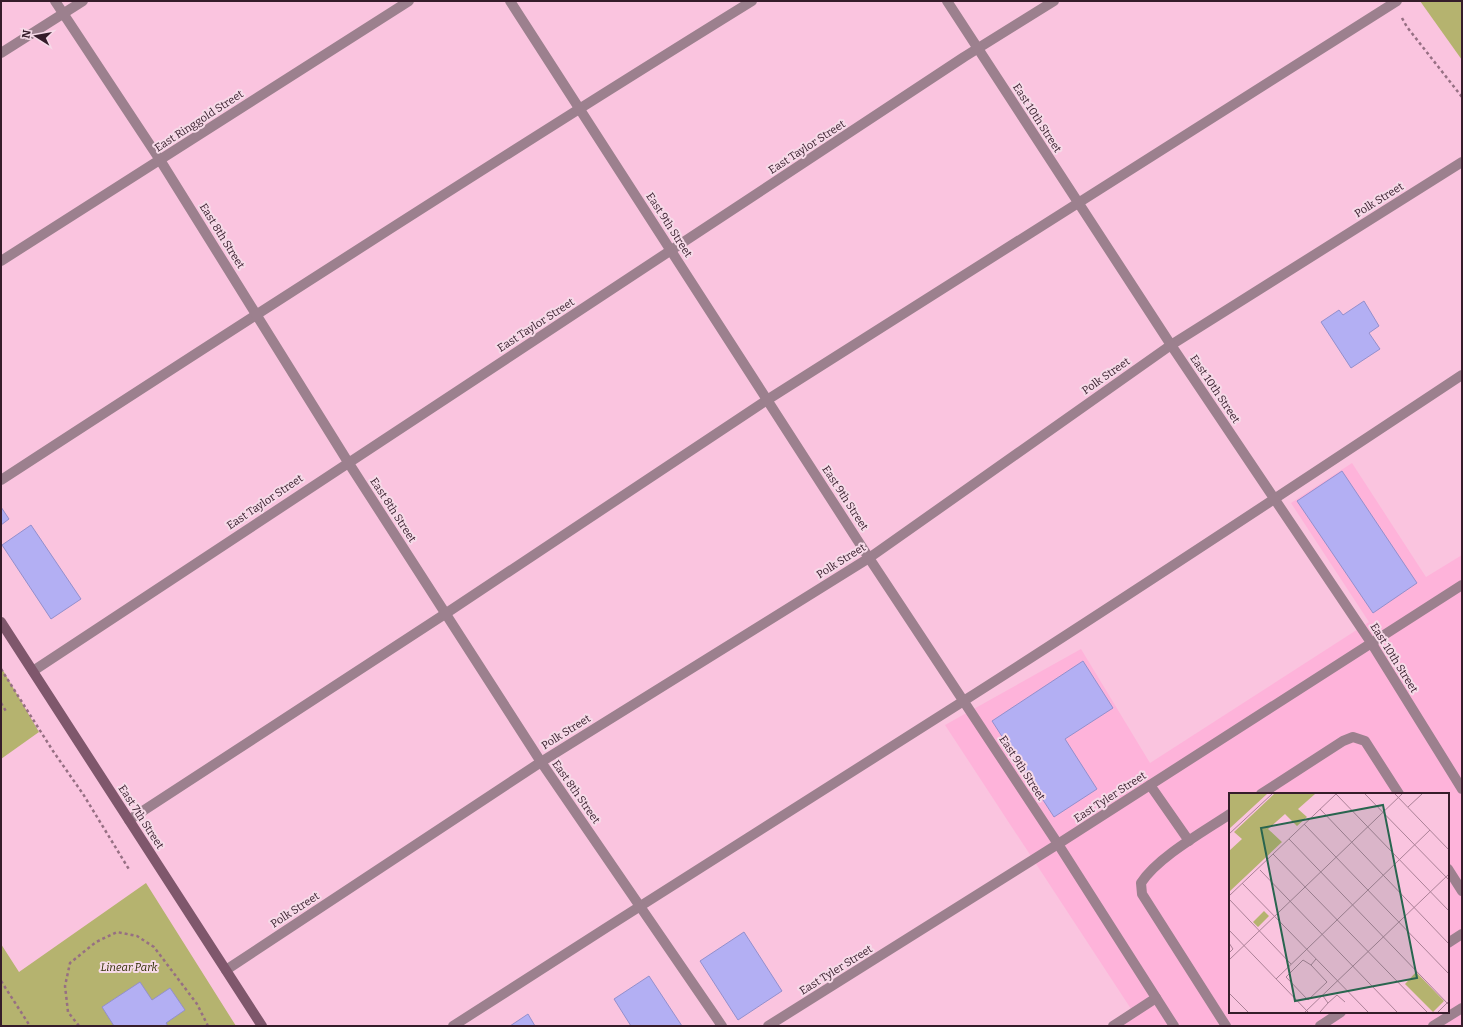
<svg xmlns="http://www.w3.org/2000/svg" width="1463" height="1027" font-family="Bitter,serif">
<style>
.built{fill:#feb3da;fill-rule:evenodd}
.green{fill:#b5b36f}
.building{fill:#b3aff3;stroke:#938fcc}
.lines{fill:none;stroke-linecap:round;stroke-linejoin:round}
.path{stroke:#966f83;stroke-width:2.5;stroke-dasharray:3 3;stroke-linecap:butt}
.service{stroke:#9c808e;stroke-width:10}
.pedestrian{stroke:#9c808e;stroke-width:10}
.minor{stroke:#9c808e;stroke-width:10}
.tertiary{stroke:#9c808e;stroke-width:10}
.secondary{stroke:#7f576c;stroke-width:10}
.labels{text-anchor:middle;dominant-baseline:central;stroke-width:4;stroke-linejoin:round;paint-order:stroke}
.street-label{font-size:11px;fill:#351c2a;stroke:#f6dae8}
.park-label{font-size:11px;font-style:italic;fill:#2e2c01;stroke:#f6dae8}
.inset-road{fill:none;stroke:#ab8197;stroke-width:1}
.view{fill:#29654f;fill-opacity:0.15;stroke:#29654f;stroke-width:2}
.inset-edge{fill:none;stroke:#351c2a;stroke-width:2}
</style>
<rect width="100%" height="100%" fill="#fac4df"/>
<path class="built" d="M1352,463L1426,577L1462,555V1026H1120L1135,1015L945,725L1081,649L1150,763L1369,622L1291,503ZM1230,794H1448V1012H1230Z"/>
<g class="green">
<path d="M1420,1H1462V60Z"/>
<path d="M1,667L39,732L1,759Z"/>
<path d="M146,883L236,1026H1V944L19,972Z"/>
</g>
<g class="building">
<path d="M1364,301L1379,326L1369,333L1380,349L1351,368L1321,322L1339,310L1343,315Z"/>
<path d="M1342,471L1417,583L1373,613L1297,501Z"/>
<path d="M1,507L9,519L1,525Z"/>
<path d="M31,525L81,599L51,619L2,545Z"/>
<path d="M1083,661L1113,708L1065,739L1097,789L1054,817L992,721Z"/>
<path d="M744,932L782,991L738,1020L700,961Z"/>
<path d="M649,976L682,1026H631L614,999Z"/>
<path d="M140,982L152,1000L170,988L185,1010L166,1023L168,1026H114L102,1007Z"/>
<path d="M528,1014L535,1026H510Z"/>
</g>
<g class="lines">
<g class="path">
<path d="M1402,18L1407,27L1462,97"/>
<path d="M1,669L53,751L83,794L130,871"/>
<path d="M1,703L7,713"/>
<path d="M1,981L30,1026"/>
<path d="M79,1026L68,1012L65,986L70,963L96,942L117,932L137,936L154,947L197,1004L208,1026"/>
</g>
<g class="service">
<path d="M1,53L83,1"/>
<path d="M1,480C250,318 500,157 752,1"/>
<path d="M1150,785L1189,841"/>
<path d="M1261,794L1343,741L1353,737L1365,741L1399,794"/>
<path d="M129,820L445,614L767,400L1397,1"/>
<path d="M1448,869L1462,891"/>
<path d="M1448,943L1462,934"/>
<path d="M453,1026C622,917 792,810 962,702C1130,595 1296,485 1462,375"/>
<path d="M1113,1026L1156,998"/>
<path d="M1226,1026L1142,894L1141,883C1158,857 1203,832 1230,814"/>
<path d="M1320,1026L1341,1012"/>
</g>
<path class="pedestrian" d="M1433,1026L1462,1008"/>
<g class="minor">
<path d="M55,1L160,160L348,462L541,762L722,1026"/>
<path d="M510,1L869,558L1058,844L1174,1026"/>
<path d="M33,671L964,57L1054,1"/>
<path d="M226,970L541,762L869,558L1171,345L1462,162"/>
<path d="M768,1026L1058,844L1462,585"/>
</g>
<g class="tertiary">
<path d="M947,1L1171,345L1372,644L1462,789"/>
<path d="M1,261L409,1"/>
</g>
<path class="secondary" d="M1,622L262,1026"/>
</g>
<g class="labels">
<g class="street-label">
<text transform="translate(1037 118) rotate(57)">East 10th Street</text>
<text transform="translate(199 121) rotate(-33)">East Ringgold Street</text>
<text transform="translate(807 147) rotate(-33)">East Taylor Street</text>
<text transform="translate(1379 200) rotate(-32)">Polk Street</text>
<text transform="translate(669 225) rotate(57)">East 9th Street</text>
<text transform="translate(222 236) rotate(58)">East 8th Street</text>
<text transform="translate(536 325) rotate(-33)">East Taylor Street</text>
<text transform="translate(1106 376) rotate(-35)">Polk Street</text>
<text transform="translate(1215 389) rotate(56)">East 10th Street</text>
<text transform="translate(845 498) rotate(57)">East 9th Street</text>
<text transform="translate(265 502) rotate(-34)">East Taylor Street</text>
<text transform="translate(393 510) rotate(57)">East 8th Street</text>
<text transform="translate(841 561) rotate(-32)">Polk Street</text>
<text transform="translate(1394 658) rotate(58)">East 10th Street</text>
<text transform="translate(566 732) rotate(-32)">Polk Street</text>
<text transform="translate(1022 768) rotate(57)">East 9th Street</text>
<text transform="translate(576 792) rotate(55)">East 8th Street</text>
<text transform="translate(1110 797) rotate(-33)">East Tyler Street</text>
<text transform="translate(141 817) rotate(57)">East 7th Street</text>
<text transform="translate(295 910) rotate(-33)">Polk Street</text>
<text transform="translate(836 970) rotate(-32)">East Tyler Street</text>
</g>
<g class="park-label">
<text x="129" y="967">Linear Park</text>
</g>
</g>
<g transform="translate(1229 793)">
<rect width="220" height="220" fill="#fac4df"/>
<path d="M0,1H38L0,36ZM45,1H86L69,16L78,24L68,33L56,21L39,36L53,49L0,99V58L13,46L5,39ZM35,118L40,123L29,134L24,129ZM187,179L215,208L204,219L176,191Z" fill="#b5b36f"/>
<path class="inset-road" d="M107,1L220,118M136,1L220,87M166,1L220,57M179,14L193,1M91,16L220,151M75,31L220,181M0,41L43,1M60,46L220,212M44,61L198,219M31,77L168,219M13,90L139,219M0,103L107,1M0,106L62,171M0,137L79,219M0,150L4,156L0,160M0,167L173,1M82,172L98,189L79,207L57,184L74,167L82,172L87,166M47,186L201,37M0,200L19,219M94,203L99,210L108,202L116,209M76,219L220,81M91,219L99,210M209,219L220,208"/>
<path class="view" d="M154,12L188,185L66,208L32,35Z"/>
<rect width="220" height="220" class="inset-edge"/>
</g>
<rect width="1463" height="1027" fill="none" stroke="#351c2a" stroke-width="4"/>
<g transform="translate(36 36) rotate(281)" stroke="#f6dae8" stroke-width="3" paint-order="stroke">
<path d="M0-3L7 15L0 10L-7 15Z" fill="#351c2a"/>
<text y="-6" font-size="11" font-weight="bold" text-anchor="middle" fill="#351c2a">N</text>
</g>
</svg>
